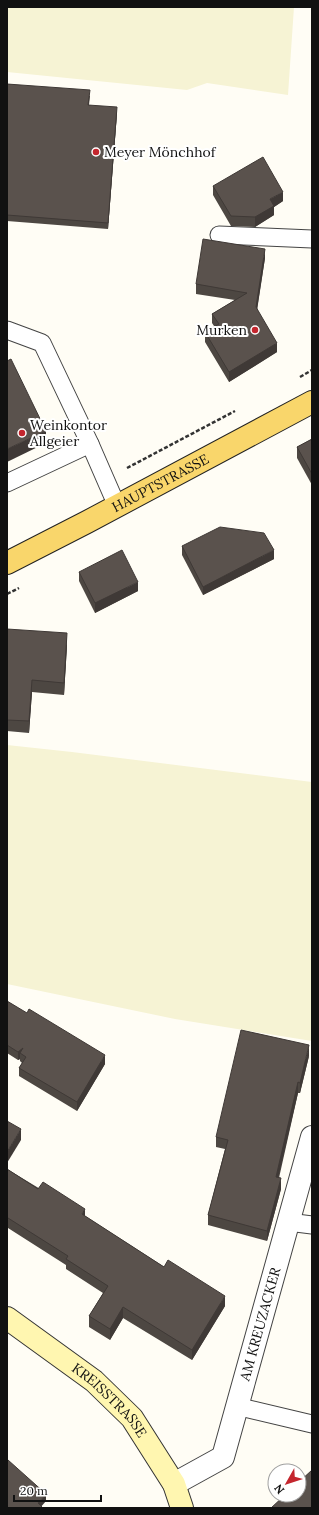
<svg xmlns="http://www.w3.org/2000/svg" width="319" height="1515" font-family="Lora,serif">
<style>
.farmland{fill:#f6f3d4}
.lines{fill:none;stroke-linecap:round;stroke-linejoin:round}
.lane-casing{stroke:#444;stroke-width:19}
.street-casing{stroke:#444;stroke-width:24}
.secondary-casing{stroke:#333;stroke-width:24}
.primary-casing{stroke:#222;stroke-width:24}
.path{stroke:#333;stroke-width:2.5;stroke-dasharray:4 2;stroke-linecap:butt}
.lane{stroke:#fff;stroke-width:17}
.street{stroke:#fff;stroke-width:22}
.secondary{stroke:#fff6b0;stroke-width:22}
.primary{stroke:#f9d66b;stroke-width:22}
.wall{fill:#4d4742}
.shaded-wall{fill:#3f3936}
.building{fill:#5a524d;stroke:#3f3936}
.poi-dot{fill:#c4262e;stroke:#fff;stroke-width:1.5}
.labels{text-anchor:middle;dominant-baseline:central;stroke-width:4;stroke-linejoin:round;paint-order:stroke}
.poi-label{font-size:14px;fill:#111;stroke:#fff;text-anchor:start}
.street-label{font-size:14px;fill:#111;stroke:#fff}
</style>
<rect width="100%" height="100%" fill="#fffdf5"/>
<g class="farmland">
<path d="M7,7H294L288,95L207,83L187,90L7,72Z"/>
<path d="M7,745L72,752L312,782V1041L175,1019L7,984Z"/>
</g>
<g class="lines">
<g class="lane-casing">
<g id="lane">
<path d="M219,235L312,239"/>
<path d="M7,330L42,343L90,444L117,506"/>
<path d="M7,483L90,444"/>
<path d="M288,1222L312,1225"/>
<path d="M236,1406L312,1424"/>
</g>
</g>
<g class="street-casing">
<g id="street">
<path id="s1" d="M174,1484L223,1457L312,1137"/>
</g>
</g>
<g class="secondary-casing">
<g id="secondary">
<path id="s2" d="M7,1318L94,1381L132,1418L174,1484L182,1508"/>
</g>
</g>
<g class="primary-casing">
<g id="primary">
<path id="s3" d="M7,563L87,522L312,402"/>
</g>
</g>
<g class="path">
<path d="M300,377L312,370"/>
<path d="M127,468L235,411"/>
<path d="M7,594L19,588"/>
</g>
<use href="#lane" class="lane"/>
<use href="#street" class="street"/>
<use href="#secondary" class="secondary"/>
<use href="#primary" class="primary"/>
</g>
<g class="wall">
<path d="M7,84L90,96L89,105L117,113L108,229L7,221Z"/>
<path d="M213,186L283,201L274,207V215L255,227L231,226L213,195Z"/>
<path d="M265,258L257,309L277,352L229,382L205,342V332L214,326L212,323V314L235,300L196,294V284Z"/>
<path d="M312,439V485L297,458V447Z"/>
<path d="M182,546L274,559L203,595L182,555Z"/>
<path d="M79,572L138,591L95,613L79,581Z"/>
<path d="M7,629L67,645L64,695L32,692L29,733L7,731Z"/>
<path d="M7,1001L105,1064L77,1111L19,1076V1068L22,1063L20,1061V1059L18,1060L7,1053Z"/>
<path d="M309,1056L300,1093H298L279,1178L281,1189L267,1241L208,1225V1215L225,1149L216,1147V1137Z"/>
<path d="M7,1169L85,1216L225,1306L192,1360L123,1318L110,1340L89,1327V1316L103,1293L66,1269V1265L8,1228L7,1230Z"/>
</g>
<g class="shaded-wall">
<path d="M117,107V113L108,229V223Z"/>
<path d="M283,192V201L274,207V215L255,227V217L270,199Z"/>
<path d="M265,249V258L256,317V307Z"/>
<path d="M277,343V352L229,382V372Z"/>
<path d="M46,431V443L7,462V449Z"/>
<path d="M274,550V559L203,595V587Z"/>
<path d="M138,582V591L95,613V603Z"/>
<path d="M67,633V645L64,695V683Z"/>
<path d="M32,680V692L29,733V721Z"/>
<path d="M309,1045V1056L300,1093V1083Z"/>
<path d="M23,1048L20,1053V1059L18,1060V1052Z"/>
<path d="M105,1055V1064L77,1111V1102Z"/>
<path d="M298,1082V1093L276,1187V1177Z"/>
<path d="M21,1129V1140L7,1163V1152Z"/>
<path d="M281,1178V1189L267,1241V1231Z"/>
<path d="M85,1209V1220L82,1214Z"/>
<path d="M8,1218V1228L7,1230V1219Z"/>
<path d="M225,1296V1306L192,1360V1350Z"/>
<path d="M123,1307V1318L110,1340V1329Z"/>
<path d="M46,1494V1501L40,1508L38,1503Z"/>
</g>
<g class="building">
<path d="M7,84L90,90L88,105L117,107L108,223L7,215Z"/>
<path d="M263,157L283,192L270,199L274,206L255,217L231,216L213,186Z"/>
<path d="M203,239L265,249L256,307L277,343L229,372L205,332L219,324L212,314L247,293L196,284Z"/>
<path d="M11,359L46,431L7,449V361Z"/>
<path d="M312,439V474L297,447Z"/>
<path d="M220,527L264,533L274,550L203,587L182,546Z"/>
<path d="M122,550L138,582L95,603L79,572Z"/>
<path d="M7,629L67,633L64,683L32,680L29,721L7,720Z"/>
<path d="M7,1001L27,1013L29,1009L105,1055L77,1102L19,1068L26,1057L20,1053L23,1048L18,1052L7,1045Z"/>
<path d="M241,1030L309,1045L300,1083L298,1082L276,1177L281,1178L267,1231L208,1215L228,1140L216,1137Z"/>
<path d="M7,1121L21,1129L7,1152Z"/>
<path d="M7,1169L38,1189L43,1182L85,1209L82,1214L164,1267L168,1260L225,1296L192,1350L123,1307L110,1329L89,1316L108,1286L66,1259L68,1256L8,1218L7,1219Z"/>
<path d="M8,1460L46,1494L38,1503L43,1508H7V1462Z"/>
<path d="M312,1470V1508H271L285,1495H299V1482Z"/>
</g>
<g class="poi-dot">
<circle cx="96" cy="152" r="4"/>
<circle cx="255" cy="330" r="4"/>
<circle cx="22" cy="433" r="4"/>
</g>
<g class="labels">
<g class="poi-label">
<text x="104" y="152">Meyer Mönchhof</text>
<text x="247" y="330" text-anchor="end">Murken</text>
<text x="30" y="425">Weinkontor<tspan x="30" dy="16">Allgeier</tspan></text>
</g>
<g class="street-label">
<text stroke="none"><textPath href="#s3" startOffset="173">HAUPTSTRASSE</textPath></text>
<text stroke="none"><textPath href="#s1" startOffset="194">AM KREUZACKER</textPath></text>
<text stroke="none"><textPath href="#s2" startOffset="132">KREISSTRASSE</textPath></text>
</g>
</g>
<rect width="319" height="1515" fill="none" stroke="#111111" stroke-width="16"/>
<g transform="translate(287 1483) rotate(231)"><circle r="19" fill="#ffffff" stroke="#a0a0a0"/>
<path d="M0-3L7 15L0 10L-7 15Z" fill="#c4262e"/>
<text y="-6" font-size="11" font-weight="bold" text-anchor="middle" fill="#111111">N</text>
</g>
<path d="M14 1495v6h87v-6" fill="none" stroke="#111111" stroke-width="2"/>
<text x="20" y="1495" font-size="12" fill="#111111" stroke="#ffffff" stroke-width="3" paint-order="stroke">20 m</text>
</svg>
